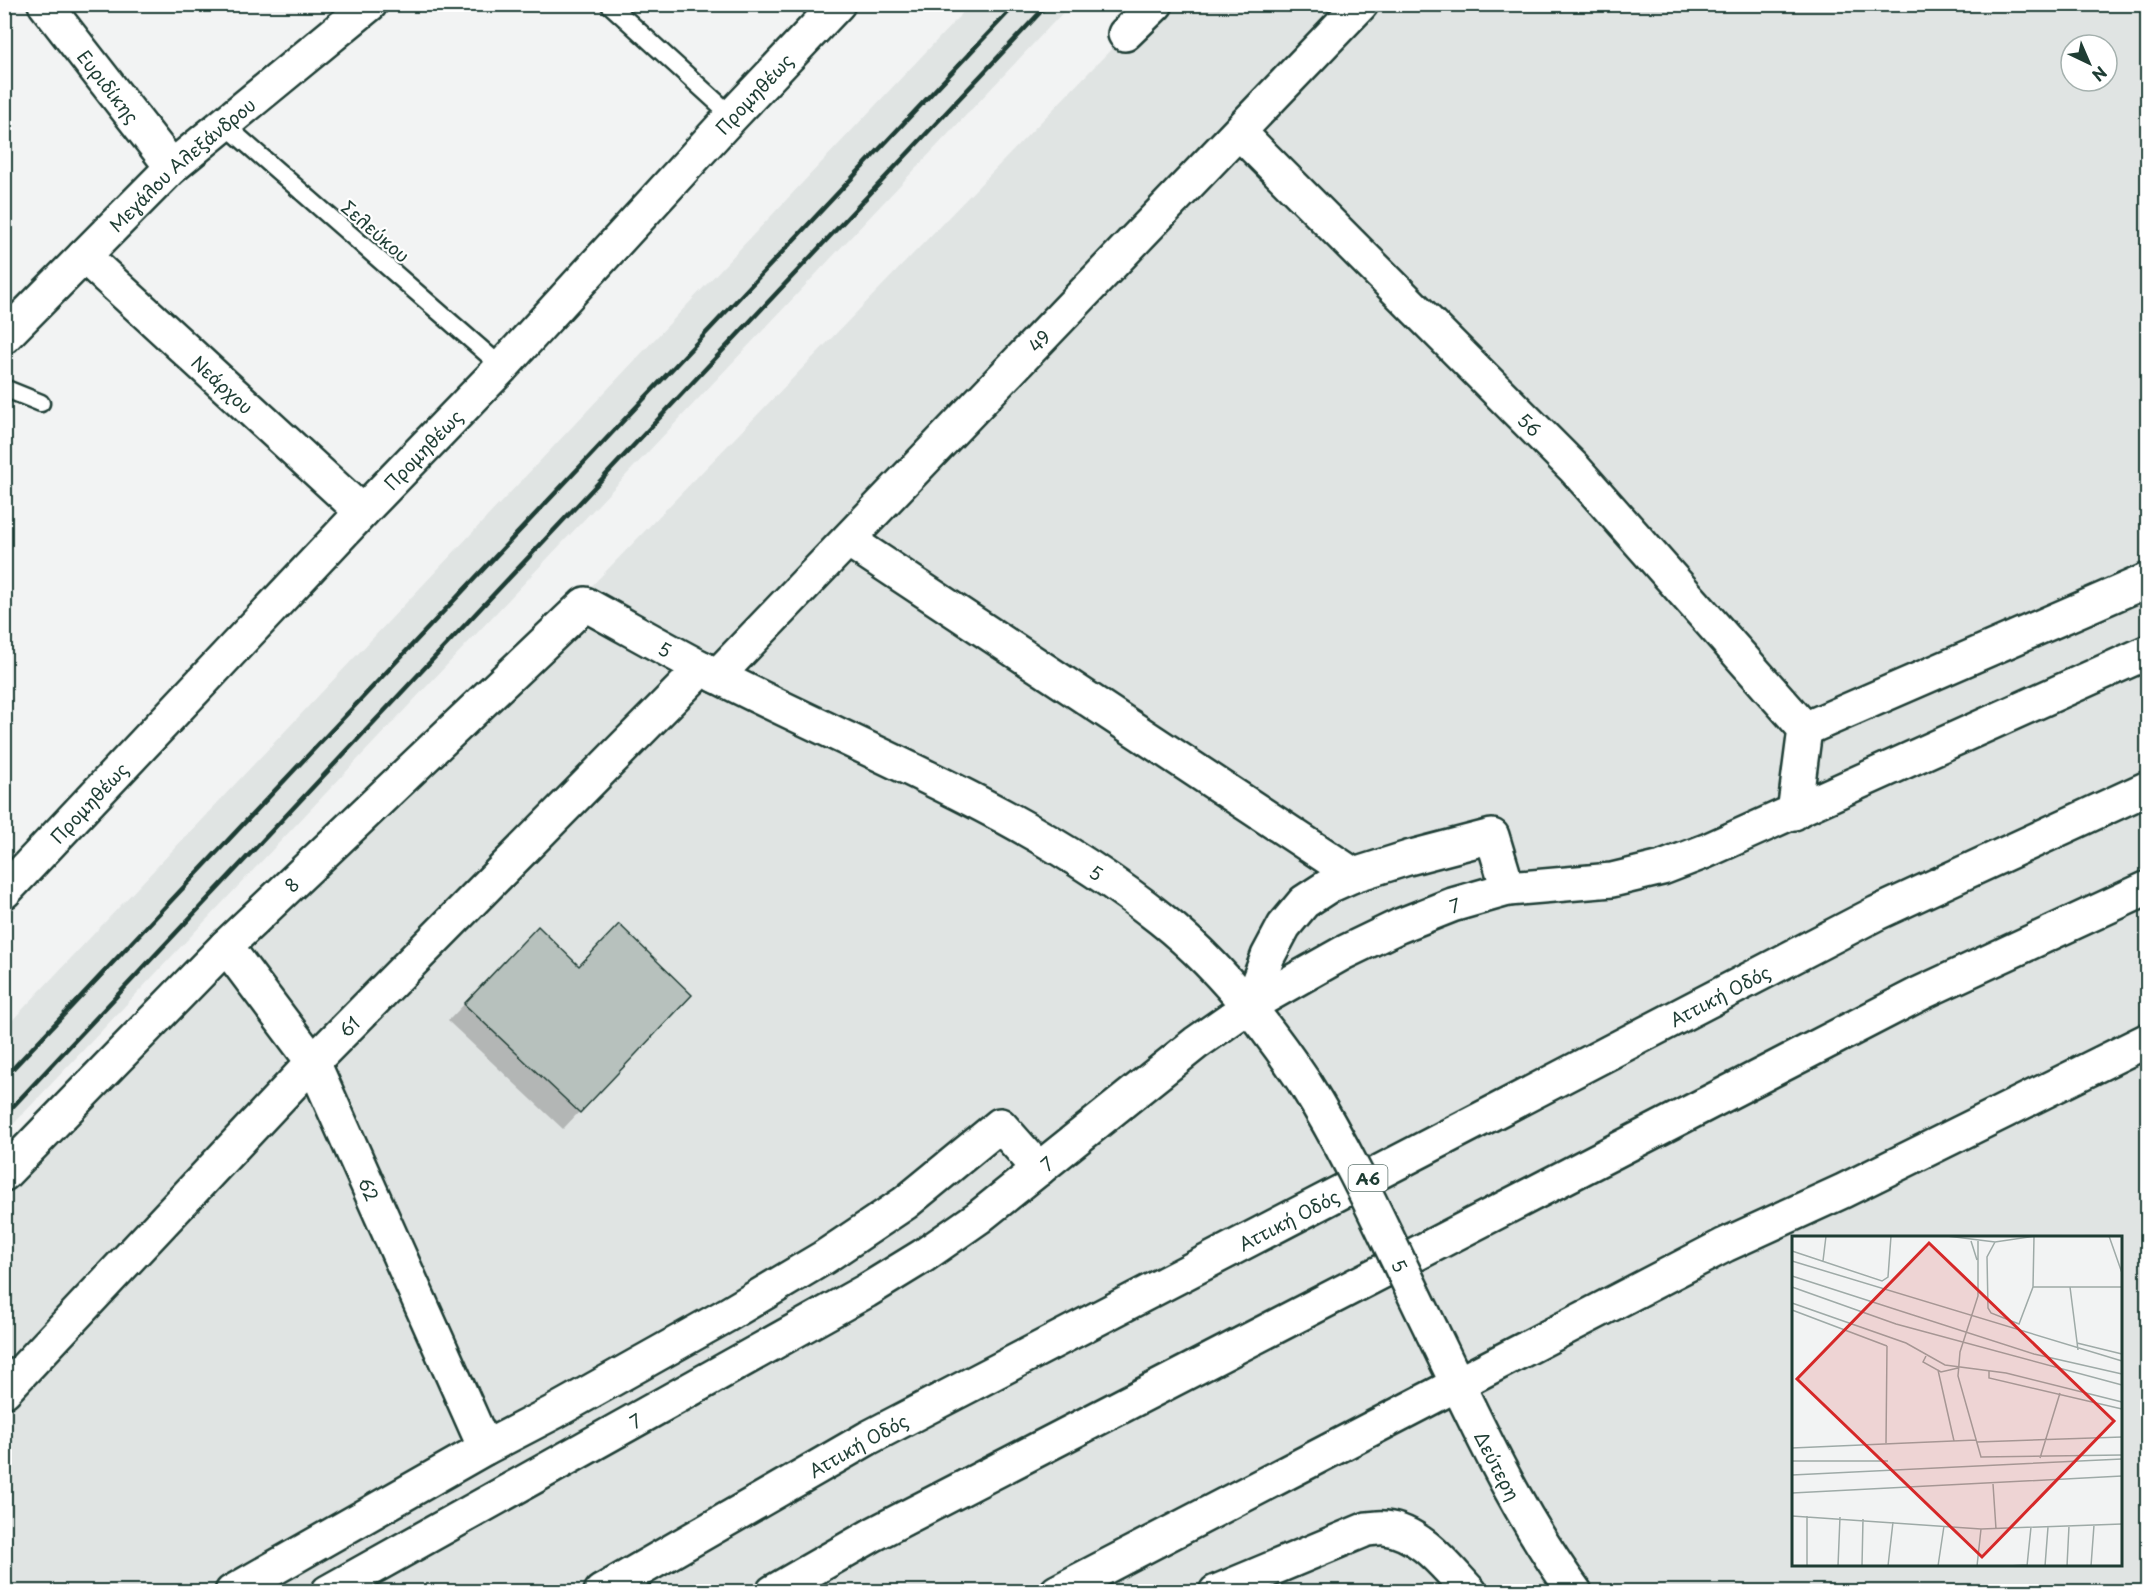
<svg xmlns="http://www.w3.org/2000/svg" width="2152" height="1596" font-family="'Playpen Sans',sans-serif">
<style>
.built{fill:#e0e4e3;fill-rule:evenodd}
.shadow{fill:#0003}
.building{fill:#b7c1bd;stroke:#1f3d34;stroke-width:1.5}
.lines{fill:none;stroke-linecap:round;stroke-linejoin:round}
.service-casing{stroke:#1f3d34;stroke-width:21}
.minor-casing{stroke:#1f3d34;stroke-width:38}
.tertiary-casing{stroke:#1f3d34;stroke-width:38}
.secondary-casing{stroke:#1f3d34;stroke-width:38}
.motorway-casing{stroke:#1f3d34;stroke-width:38}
.service{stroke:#fff;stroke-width:16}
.minor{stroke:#fff;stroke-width:33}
.tertiary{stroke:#fff;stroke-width:33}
.secondary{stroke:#fff;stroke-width:33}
.motorway{stroke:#fff;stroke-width:33}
.rail{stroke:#1f3d34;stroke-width:4.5}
.minor-bridge-casing{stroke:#1f3d34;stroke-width:38;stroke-linecap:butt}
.minor-bridge{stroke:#fff;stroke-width:33}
.labels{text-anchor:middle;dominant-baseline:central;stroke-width:4.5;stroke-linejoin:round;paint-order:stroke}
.shield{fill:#fff;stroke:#627771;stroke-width:1.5}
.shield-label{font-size:16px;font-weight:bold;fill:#1f3d34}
.street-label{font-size:18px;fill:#1f3d34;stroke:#fff}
.inset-road{fill:none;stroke:#9eaaa7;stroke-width:1.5}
.view{fill:#d62828;fill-opacity:0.15;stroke:#d62828;stroke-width:3}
.inset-edge{fill:none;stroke:#1f3d34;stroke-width:3}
</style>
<rect width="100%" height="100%" fill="#f2f3f3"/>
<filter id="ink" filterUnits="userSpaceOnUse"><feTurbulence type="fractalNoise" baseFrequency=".0167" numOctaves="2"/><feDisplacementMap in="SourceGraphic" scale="12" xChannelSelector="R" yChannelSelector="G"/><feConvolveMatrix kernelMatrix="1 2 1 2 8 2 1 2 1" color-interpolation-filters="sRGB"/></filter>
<g filter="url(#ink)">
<g class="built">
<path d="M971,4L1070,5L5,1133V1028Z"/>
<path d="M1154,5H2147V1591H5L4,1193ZM2071,45H2107V81H2071ZM1794,1238H2120V1564H1794Z"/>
</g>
<path class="shadow" d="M521,945L578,968L579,1112L563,1129L448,1021Z"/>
<path class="building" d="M619,924L692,995L580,1113L464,1004L538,926L579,966Z"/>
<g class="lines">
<g class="service-casing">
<g id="service">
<path d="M609,4L732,116"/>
<path d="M224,124L502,367"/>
<path d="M4,388L41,403"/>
</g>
</g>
<g class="minor-casing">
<g id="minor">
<path id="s1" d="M45,4L172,167"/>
<path d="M1125,34L1156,4"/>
<path id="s2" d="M1240,133L1574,468L1805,729"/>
<path id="s3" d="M84,256L362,512"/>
<path d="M848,540L1354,875"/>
<path id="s4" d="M717,676L1361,4"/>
<path d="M1805,729L2148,580"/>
<path d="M1794,813L1805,729"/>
<path id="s5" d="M226,946L313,1062L485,1448"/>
<path d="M1249,1006L1268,956L1284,926L1304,902L1327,887L1354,875L1408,858L1492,836L1508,889"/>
<path id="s6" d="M4,1174L226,946L585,604C629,628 672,653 717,676C868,753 1028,812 1161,919C1218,964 1264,1022 1304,1082"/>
<path d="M1432,1331L1457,1383"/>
<path id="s7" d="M4,1391L313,1062L702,668"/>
<path d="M232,1592L485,1448L554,1412L727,1315L823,1258L905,1203L1000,1125L1039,1169"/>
<path id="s8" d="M328,1592L866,1291L923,1256L979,1217L1196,1043L1249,1006L1343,953L1399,926L1452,905L1508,889L1612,880L1662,868L1706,851L2148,652"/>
<path d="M1216,1592L1367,1529C1373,1529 1379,1527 1385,1528C1421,1532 1447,1568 1470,1592"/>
</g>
</g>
<g class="tertiary-casing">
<g id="tertiary">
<path id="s9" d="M4,892L362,512L502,367L732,116L838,4"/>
<path id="s10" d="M1457,1383C1492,1456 1527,1526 1575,1592"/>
<path d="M1057,1592L1725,1245L1843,1191L2148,1040"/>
</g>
</g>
<g class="secondary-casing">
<g id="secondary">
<path id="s11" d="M4,337L172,167L370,4"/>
</g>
</g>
<g class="motorway-casing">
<g id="motorway">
<path id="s12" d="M601,1592L868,1438L1877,913L2148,788"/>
<path d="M773,1592L874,1534L1921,993L2148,888"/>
</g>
</g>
<use href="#service" class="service"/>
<use href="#minor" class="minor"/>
<use href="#tertiary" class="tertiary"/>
<use href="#secondary" class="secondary"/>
<use href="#motorway" class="motorway"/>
<g class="rail">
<path d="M4,1078L1016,4"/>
<path d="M4,1116L1048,4"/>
</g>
<g class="minor-bridge-casing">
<g id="minor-bridge">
<path id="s13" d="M1304,1082C1354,1161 1391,1248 1432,1331"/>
</g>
</g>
<use href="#minor-bridge" class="minor-bridge"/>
</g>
</g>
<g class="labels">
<rect class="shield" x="1348.5" y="1165" width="39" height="26" rx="4.5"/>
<g class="shield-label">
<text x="1368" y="1178">Α6</text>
</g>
<g class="street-label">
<text stroke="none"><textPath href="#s1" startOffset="104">Ευριδίκης</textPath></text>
<text stroke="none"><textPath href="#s9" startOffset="1095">Προμηθέως</textPath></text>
<text stroke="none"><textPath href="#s11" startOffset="248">Μεγάλου Αλεξάνδρου</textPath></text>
<text transform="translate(376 231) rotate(41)">Σελεύκου</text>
<text stroke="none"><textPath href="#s4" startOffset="465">49</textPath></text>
<text stroke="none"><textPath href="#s3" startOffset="189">Νεάρχου</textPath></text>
<text stroke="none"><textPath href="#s2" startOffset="411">56</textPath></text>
<text stroke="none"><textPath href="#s9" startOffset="609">Προμηθέως</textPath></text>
<text stroke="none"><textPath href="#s6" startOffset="906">5</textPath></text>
<text stroke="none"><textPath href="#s9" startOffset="123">Προμηθέως</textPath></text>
<text stroke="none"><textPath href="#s6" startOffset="1392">5</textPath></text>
<text stroke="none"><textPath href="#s6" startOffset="408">8</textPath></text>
<text stroke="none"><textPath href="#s8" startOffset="1324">7</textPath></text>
<text stroke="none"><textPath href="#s12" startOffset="1268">Αττική Οδός</textPath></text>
<text stroke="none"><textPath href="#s7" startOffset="502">61</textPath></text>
<text stroke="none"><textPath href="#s8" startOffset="838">7</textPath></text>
<text stroke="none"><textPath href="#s5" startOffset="284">62</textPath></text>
<text stroke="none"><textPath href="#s12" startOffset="782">Αττική Οδός</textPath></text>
<text stroke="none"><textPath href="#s13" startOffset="207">5</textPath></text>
<text stroke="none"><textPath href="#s8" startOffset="352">7</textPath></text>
<text stroke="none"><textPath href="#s12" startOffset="296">Αττική Οδός</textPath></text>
<text stroke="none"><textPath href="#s10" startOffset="92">Δεύτερη</textPath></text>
</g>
</g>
<g transform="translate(1792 1236)">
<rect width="330" height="330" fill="#f2f3f3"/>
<path class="inset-road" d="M155,0L203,6L244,0M317,0L330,37M179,5L185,24M186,5V60L168,116L166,140L189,221L330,219M203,6L195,21L196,72L199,77L227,88L241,51L242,1M0,15L90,45L96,41L99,0M0,25L330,125M31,25L34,0M0,40L242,118L330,138M0,51L104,88L330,149M241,51H330M278,51L286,114M0,67L114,107L153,129L214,137L330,166M0,74L95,110M285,107L330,118M134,120L131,126L149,136L166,132M146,134L162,205M197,135V142L330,173M185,206L330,201M94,207L95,110M0,212L184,204M248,222L268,157M0,225H96M0,239L330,223M201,248L204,293M0,257L330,240M0,280L189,293L330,288M15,330V280M46,330L48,281M70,330L71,283M96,330L101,286M146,330L152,290M185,330L189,293M216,330L235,329M235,330L239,291M253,330L256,291M275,330L277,290M299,330L302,289"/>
<path class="view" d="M137,7L322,185L190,321L5,143Z"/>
<rect width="330" height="330" class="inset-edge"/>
</g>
<rect width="2152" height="1596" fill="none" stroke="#fff" stroke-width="24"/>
<rect x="12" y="12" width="2128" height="1572" fill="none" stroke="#1f3d34" stroke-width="2" filter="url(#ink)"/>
<g transform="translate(2089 63) rotate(136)"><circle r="28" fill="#ffffff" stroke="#a5b1ae" stroke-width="1.5"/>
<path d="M0-4.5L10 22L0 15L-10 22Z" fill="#1f3d34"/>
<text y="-9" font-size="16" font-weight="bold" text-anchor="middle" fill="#1f3d34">N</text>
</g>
</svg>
